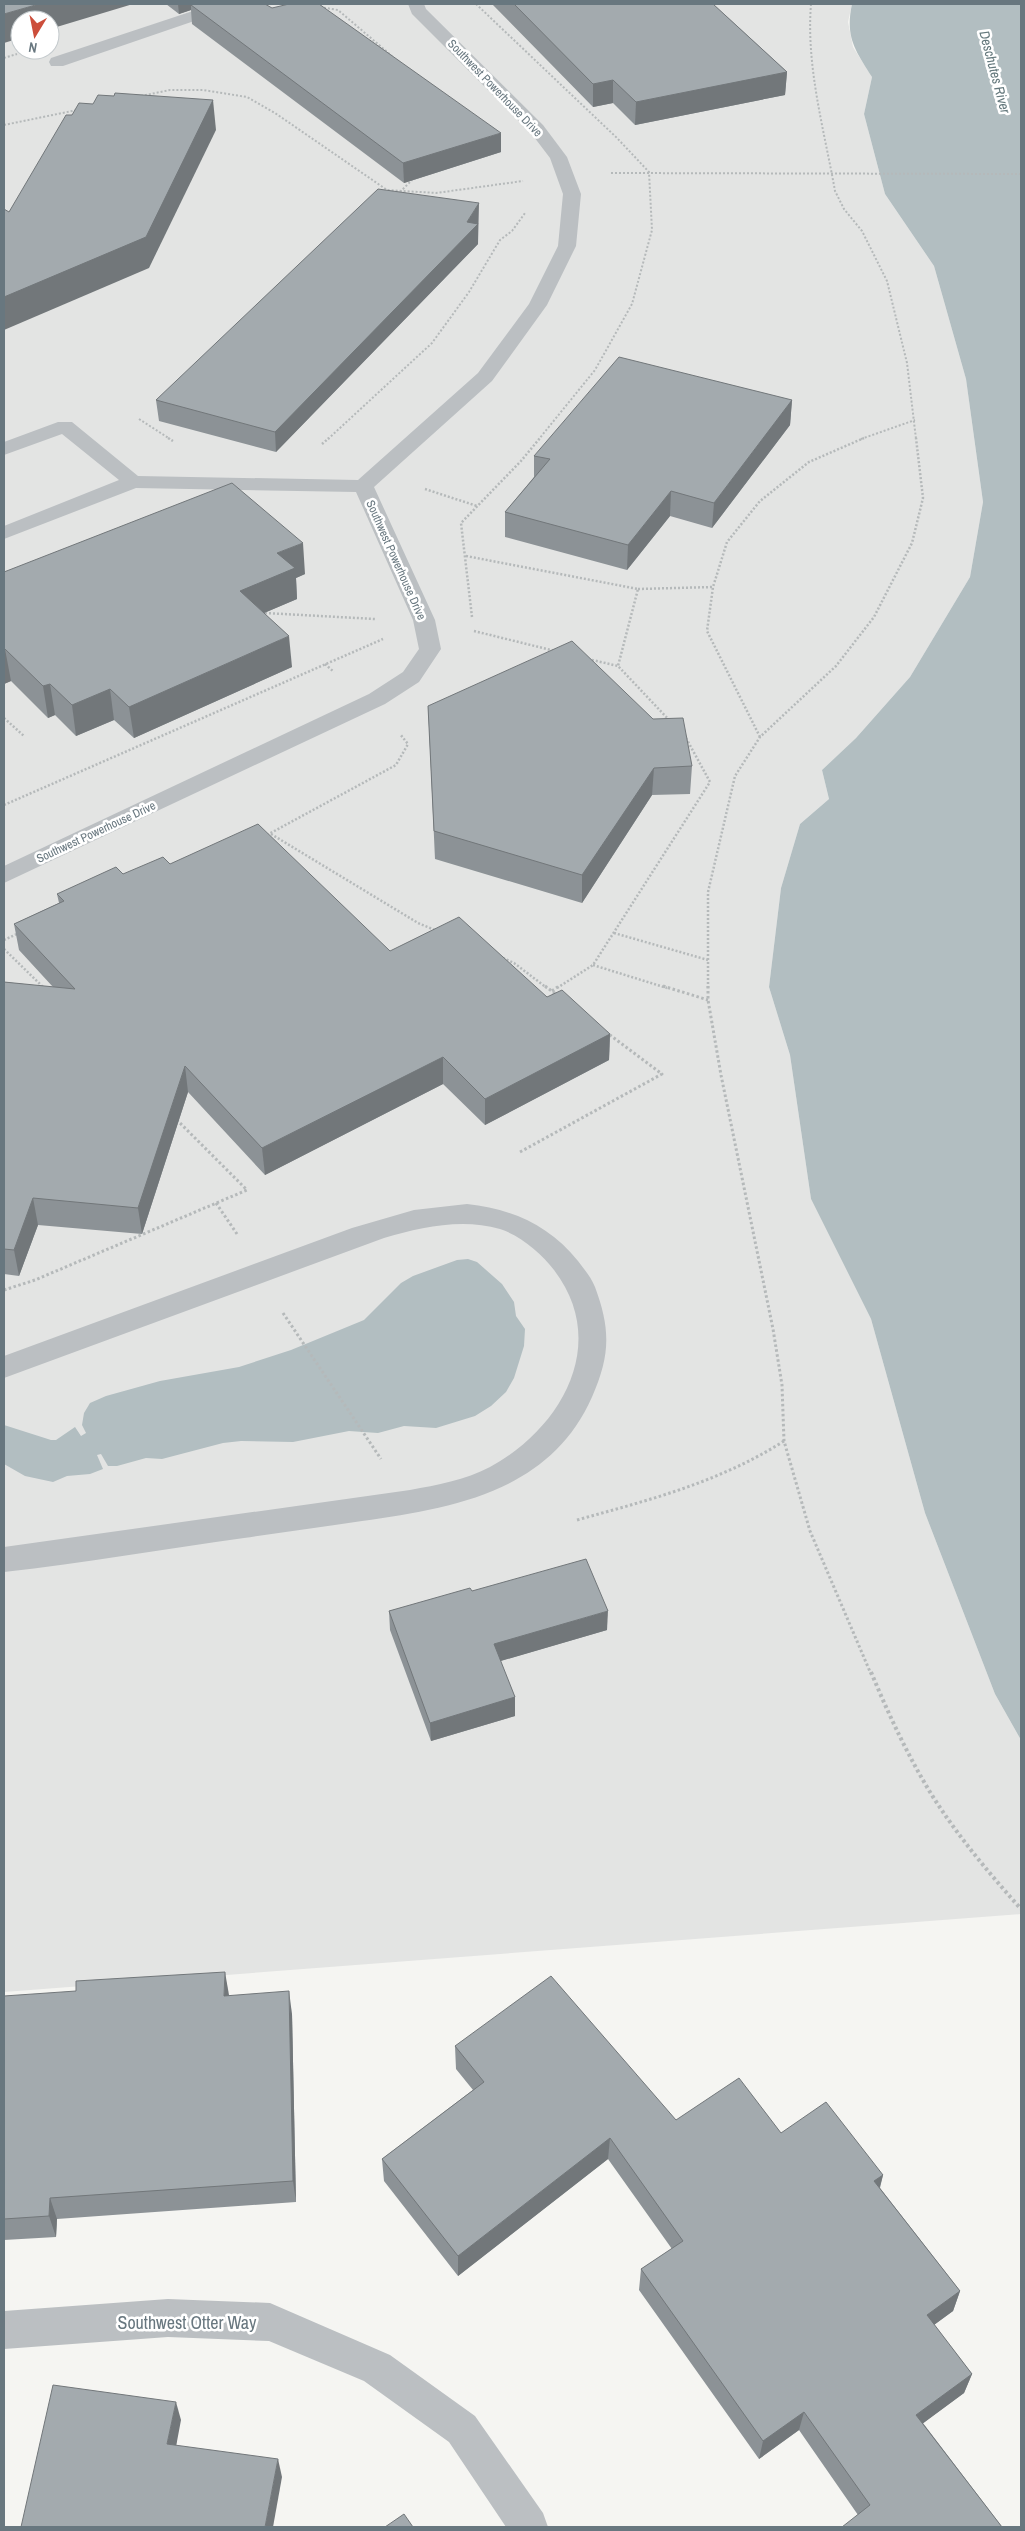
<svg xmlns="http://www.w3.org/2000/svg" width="1025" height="2531" font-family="'Archivo Narrow',sans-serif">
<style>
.built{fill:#e3e4e3;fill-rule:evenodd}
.water{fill:#b2bec1}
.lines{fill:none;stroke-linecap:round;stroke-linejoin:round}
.path-far3{stroke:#b5b9ba;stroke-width:2;stroke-dasharray:2 2;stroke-linecap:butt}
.path-far2{stroke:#b5b9ba;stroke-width:2.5;stroke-dasharray:2 2;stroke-linecap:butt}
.path-far1{stroke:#b5b9ba;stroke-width:3;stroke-dasharray:2.5 2.5;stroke-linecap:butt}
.path{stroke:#b5b9ba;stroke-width:4;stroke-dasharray:3 3;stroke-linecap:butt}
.minor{fill:#bbbfc2;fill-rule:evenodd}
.wall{fill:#8c9296}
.shaded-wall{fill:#72777a}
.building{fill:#a3aaae;stroke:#72777a}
.labels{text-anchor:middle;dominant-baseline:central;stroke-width:5;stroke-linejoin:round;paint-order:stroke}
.far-street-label{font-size:12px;fill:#68777f;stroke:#fff}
.far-water-label{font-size:14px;font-style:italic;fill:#64787c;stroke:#fff}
.near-street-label{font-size:18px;fill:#68777f;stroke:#fff}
</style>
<rect width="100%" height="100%" fill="#f5f5f2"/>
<path class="built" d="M4,4H852L848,22L853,47L872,77L864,114L885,194L934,266L966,379L983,502L970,577L910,677L856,738L822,770L829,799L800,824L781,888L769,987L790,1055L811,1199L871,1319L925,1513L995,1694L1021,1740V1914L4,1992ZM20,20H50V50H20Z"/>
<g class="water">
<path d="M852,4H1021V1740L995,1694L925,1513L871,1319L811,1199L790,1055L769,987L781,888L800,824L829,799L822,770L856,738L910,677L970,577L983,502L966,379L934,266L885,194L864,114L872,77C855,50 845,37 852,4Z"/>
<path d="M468,1259L477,1262L502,1284L514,1302L516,1316L525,1329L524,1346L514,1378L506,1392L491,1406L475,1416L436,1428L404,1426L378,1433L349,1431L293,1442L241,1441L223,1443L162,1459L146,1458L117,1466H108L101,1454L97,1455L103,1469L90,1474L67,1476L53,1482L25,1476L4,1464V1425L51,1440H56L75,1427L81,1436L86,1433L82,1425L84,1413L90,1403L106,1396L160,1381L239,1367L291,1350L364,1320L401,1283L413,1276L457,1260Z"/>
</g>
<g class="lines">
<g class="path-far3">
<path d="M476,4L617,138L649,172L652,230L632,304L595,370L539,439"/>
<path d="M811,4C806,67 824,129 835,191L844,209L862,231L887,281L907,363L916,439"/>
<path d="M320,7L338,10L392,56"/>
<path d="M4,58L17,54"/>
<path d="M141,96L170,90H203L247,97L275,113L387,190L436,193L523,181"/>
<path d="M4,125L77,110"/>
<path d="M611,173L1021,174"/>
<path d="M400,192L412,180"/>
<path d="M139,419L170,439"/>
<path d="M328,439L432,343L469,292L500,240L512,231L525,213"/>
<path d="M861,439L915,420"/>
</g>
<g class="path-far2">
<path d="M168,438L173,441"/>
<path d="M322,444L329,438"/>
<path d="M425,489L477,506"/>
<path d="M466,556L638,589L618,666"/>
<path d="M638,589L713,587"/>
<path d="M265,613L375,619"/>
<path d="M472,617L461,523L521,461L540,438"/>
<path d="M474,631L555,651"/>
<path d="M588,659L618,666L670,721"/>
<path d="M325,664L334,672"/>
<path d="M4,718L24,736"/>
<path d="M760,737L707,631L713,587L727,542L760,501L809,462L864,438"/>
<path d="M4,805L383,639"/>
<path d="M271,834L418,923L437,931"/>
<path d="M267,835L396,765L408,744L400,734"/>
<path d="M614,933L708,960"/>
<path d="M4,940L19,933"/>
<path d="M4,949L43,987"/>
<path d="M503,958L514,963L547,988"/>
<path d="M593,965L667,988"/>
<path d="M557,988L593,965L710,782L685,736"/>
<path d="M708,988V892L735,776L760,737L836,666L874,617L912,543L923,498L916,438"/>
</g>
<g class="path-far1">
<path d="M545,986L557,995"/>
<path d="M663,986L708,1000"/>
<path d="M708,986V1000L721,1075L773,1329L782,1385L784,1441L810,1531L871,1674"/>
<path d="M552,991L559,986"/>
<path d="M520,1152L662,1074L606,1032"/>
<path d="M216,1203L237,1234"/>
<path d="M4,1290L35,1280L247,1190L177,1120"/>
<path d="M283,1313L381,1459"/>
<path d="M577,1520C649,1500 720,1482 784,1441"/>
</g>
<path class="path" d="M871,1672C888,1713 907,1754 930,1792C956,1834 988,1872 1021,1909"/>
<g class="minor">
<path d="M214,4H237L235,7L63,66H51L49,62L51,58Z"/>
<path d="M408,4H424L426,9L543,125L567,157L581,194L576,246L547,305L492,381L374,487L435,620L441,649L419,682L385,704L4,883V866L369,694L403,672L419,649L413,620L356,492L136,488L4,539V526L119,480L62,434L4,455V442L58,422H72L138,476L358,480L478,373L529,304L558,246L563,194L550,158L531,133L412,14Z"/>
<path d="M467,1204C512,1209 549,1225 578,1261C584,1269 591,1277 595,1287C611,1330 610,1356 592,1397C550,1492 453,1508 362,1521C323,1527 283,1532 244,1538C164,1549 84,1563 4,1572V1547L410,1490C437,1485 465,1480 490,1467C562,1428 610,1343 554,1270C541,1253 521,1236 500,1229C462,1218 421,1227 384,1238L4,1378V1356L352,1228L414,1210Z"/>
<path d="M168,2299L270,2303L390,2355L475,2416L543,2513L548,2527H506L449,2442L364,2381L269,2341L168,2337L4,2349V2311Z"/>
</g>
</g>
<g class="wall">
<path d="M166,4H265L501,152L404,183L192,24L191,10L179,14Z"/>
<path d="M492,4H713L787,72L785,95L635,125L613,103L593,107Z"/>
<path d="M479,223L478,224V244L276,452L159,421L156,400Z"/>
<path d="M792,400L790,425L712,528L670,516L627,570L505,537V512L534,477V456Z"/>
<path d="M4,572L305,574L296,578L297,599L264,613L292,667L134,738L114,720L76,736L55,715L48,718L11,681L4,684Z"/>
<path d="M428,706L692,766L690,794L652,795L582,903L435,859Z"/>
<path d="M170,864L390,951L547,997L610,1034L609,1060L485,1125L443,1084L265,1175L188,1092L142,1234L38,1225L19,1276L4,1274V982L53,987L19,950L14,924L59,903L57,894L123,874Z"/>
<path d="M472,1591L607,1630L500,1661L515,1697V1716L431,1741L390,1630L389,1611Z"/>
<path d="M229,1995L292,2014L296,2202L57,2219L56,2237L4,2240V1996Z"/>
<path d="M455,2046L676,2120L781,2133L883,2175L880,2188L960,2291L953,2311L934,2325L972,2374L964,2393L923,2423L1002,2527L858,2515L799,2430L759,2459L639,2290L641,2269L672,2249L608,2159L458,2276L384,2181L382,2159L473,2090L456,2069Z"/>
</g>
<g class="shaded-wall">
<path d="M39,4H133L50,29V20H20V38L4,43V14Z"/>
<path d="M178,4H209L191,5V10L179,14Z"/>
<path d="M787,72L785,95L635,125L636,102Z"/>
<path d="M613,80V103L593,107V84Z"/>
<path d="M213,100L216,130L149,268L4,330V297Z"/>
<path d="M501,133V152L404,183L403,163Z"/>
<path d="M479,203L478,244L276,452L275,432L467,222Z"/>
<path d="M792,400L790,425L712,528L714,503Z"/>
<path d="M671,491L670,516L627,570L628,545Z"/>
<path d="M303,543L305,574L296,578L297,599L243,622L240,591L277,553Z"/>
<path d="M289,636L292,667L134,738L129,707Z"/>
<path d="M5,649L11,681L4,684V650Z"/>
<path d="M50,684L55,715L48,718L43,686Z"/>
<path d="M110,689L114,720L76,736L72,705Z"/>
<path d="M654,768L652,795L582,903V875Z"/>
<path d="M610,1034L609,1060L485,1125V1099Z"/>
<path d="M443,1057V1084L265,1175L262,1148Z"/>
<path d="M185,1066L188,1092L142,1234L138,1208Z"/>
<path d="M33,1198L38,1225L19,1276L14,1250Z"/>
<path d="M608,1611L607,1630L494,1663V1644Z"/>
<path d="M515,1697V1716L431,1741L430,1723Z"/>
<path d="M225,1972L229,1995L228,2019L224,1996Z"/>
<path d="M289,1991L292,2014L296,2202L293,2181Z"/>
<path d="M610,2138L608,2159L458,2276V2256Z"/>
<path d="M883,2175L877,2197L874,2181Z"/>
<path d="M50,2198L57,2219L56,2237L49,2216Z"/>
<path d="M960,2291L953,2311L920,2335L927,2315Z"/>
<path d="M972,2374L964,2393L910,2433L916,2415Z"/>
<path d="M176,2402L181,2420L173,2463L167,2444Z"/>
<path d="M804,2412L799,2430L759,2459L763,2441Z"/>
<path d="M278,2459L282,2477L273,2527H265Z"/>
</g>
<g class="building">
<path d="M4,4H39L4,14Z"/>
<path d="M195,4H265L272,8L289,4H319L501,133L403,163L191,5Z"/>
<path d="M514,4H713L787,72L636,102L613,80L593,84Z"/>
<path d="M115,93L213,100L146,237L4,297V209L9,212L66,115H72L79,103L93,104L98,95L114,96Z"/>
<path d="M378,189L479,203L467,222L478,224L275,432L156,400Z"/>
<path d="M619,357L792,400L714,503L671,491L628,545L505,512L550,459L534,456Z"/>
<path d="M232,483L303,543L277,553L295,568L240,591L289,636L129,707L110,689L72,705L50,684L43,686L5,649L4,650V572Z"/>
<path d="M572,641L653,719L683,718L692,766L654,768L582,875L434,831L428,706Z"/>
<path d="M258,824L390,951L459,917L547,997L562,990L610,1034L485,1099L443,1057L262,1148L185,1066L138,1208L33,1198L14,1250L4,1249V982L75,989L14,924L64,901L57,894L116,867L123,874L163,857L170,864Z"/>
<path d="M586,1559L608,1611L494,1644L515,1697L430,1723L389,1611L470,1588L472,1591Z"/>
<path d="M225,1972L224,1996L289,1991L293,2181L50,2198L49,2216L4,2219V1996L76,1991V1981Z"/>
<path d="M551,1976L676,2120L739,2078L781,2133L826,2102L883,2175L874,2181L960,2291L927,2315L972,2374L916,2415L1002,2527H842L870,2505L804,2412L763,2441L641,2269L683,2241L610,2138L458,2256L382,2159L484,2082L455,2046Z"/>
<path d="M53,2385L176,2402L167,2444L278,2459L265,2527H21Z"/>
<path d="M404,2514L413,2527H385Z"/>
</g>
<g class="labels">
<g class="far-street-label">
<text transform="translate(495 88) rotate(46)">Southwest Powerhouse Drive</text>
<text transform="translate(396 560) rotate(66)">Southwest Powerhouse Drive</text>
<text transform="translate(96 832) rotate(-25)">Southwest Powerhouse Drive</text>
</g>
<g class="far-water-label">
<text transform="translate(995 72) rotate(75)">Deschutes River</text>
</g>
<g class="near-street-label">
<text x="187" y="2322">Southwest Otter Way</text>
</g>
</g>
<rect width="1025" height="2531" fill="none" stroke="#68777f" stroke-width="10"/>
<g transform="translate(35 35) rotate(190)"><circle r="24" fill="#ffffff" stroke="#c3c9cc"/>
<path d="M0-4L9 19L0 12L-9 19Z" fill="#cc4e3b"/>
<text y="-8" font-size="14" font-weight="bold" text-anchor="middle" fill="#68777f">N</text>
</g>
</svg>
